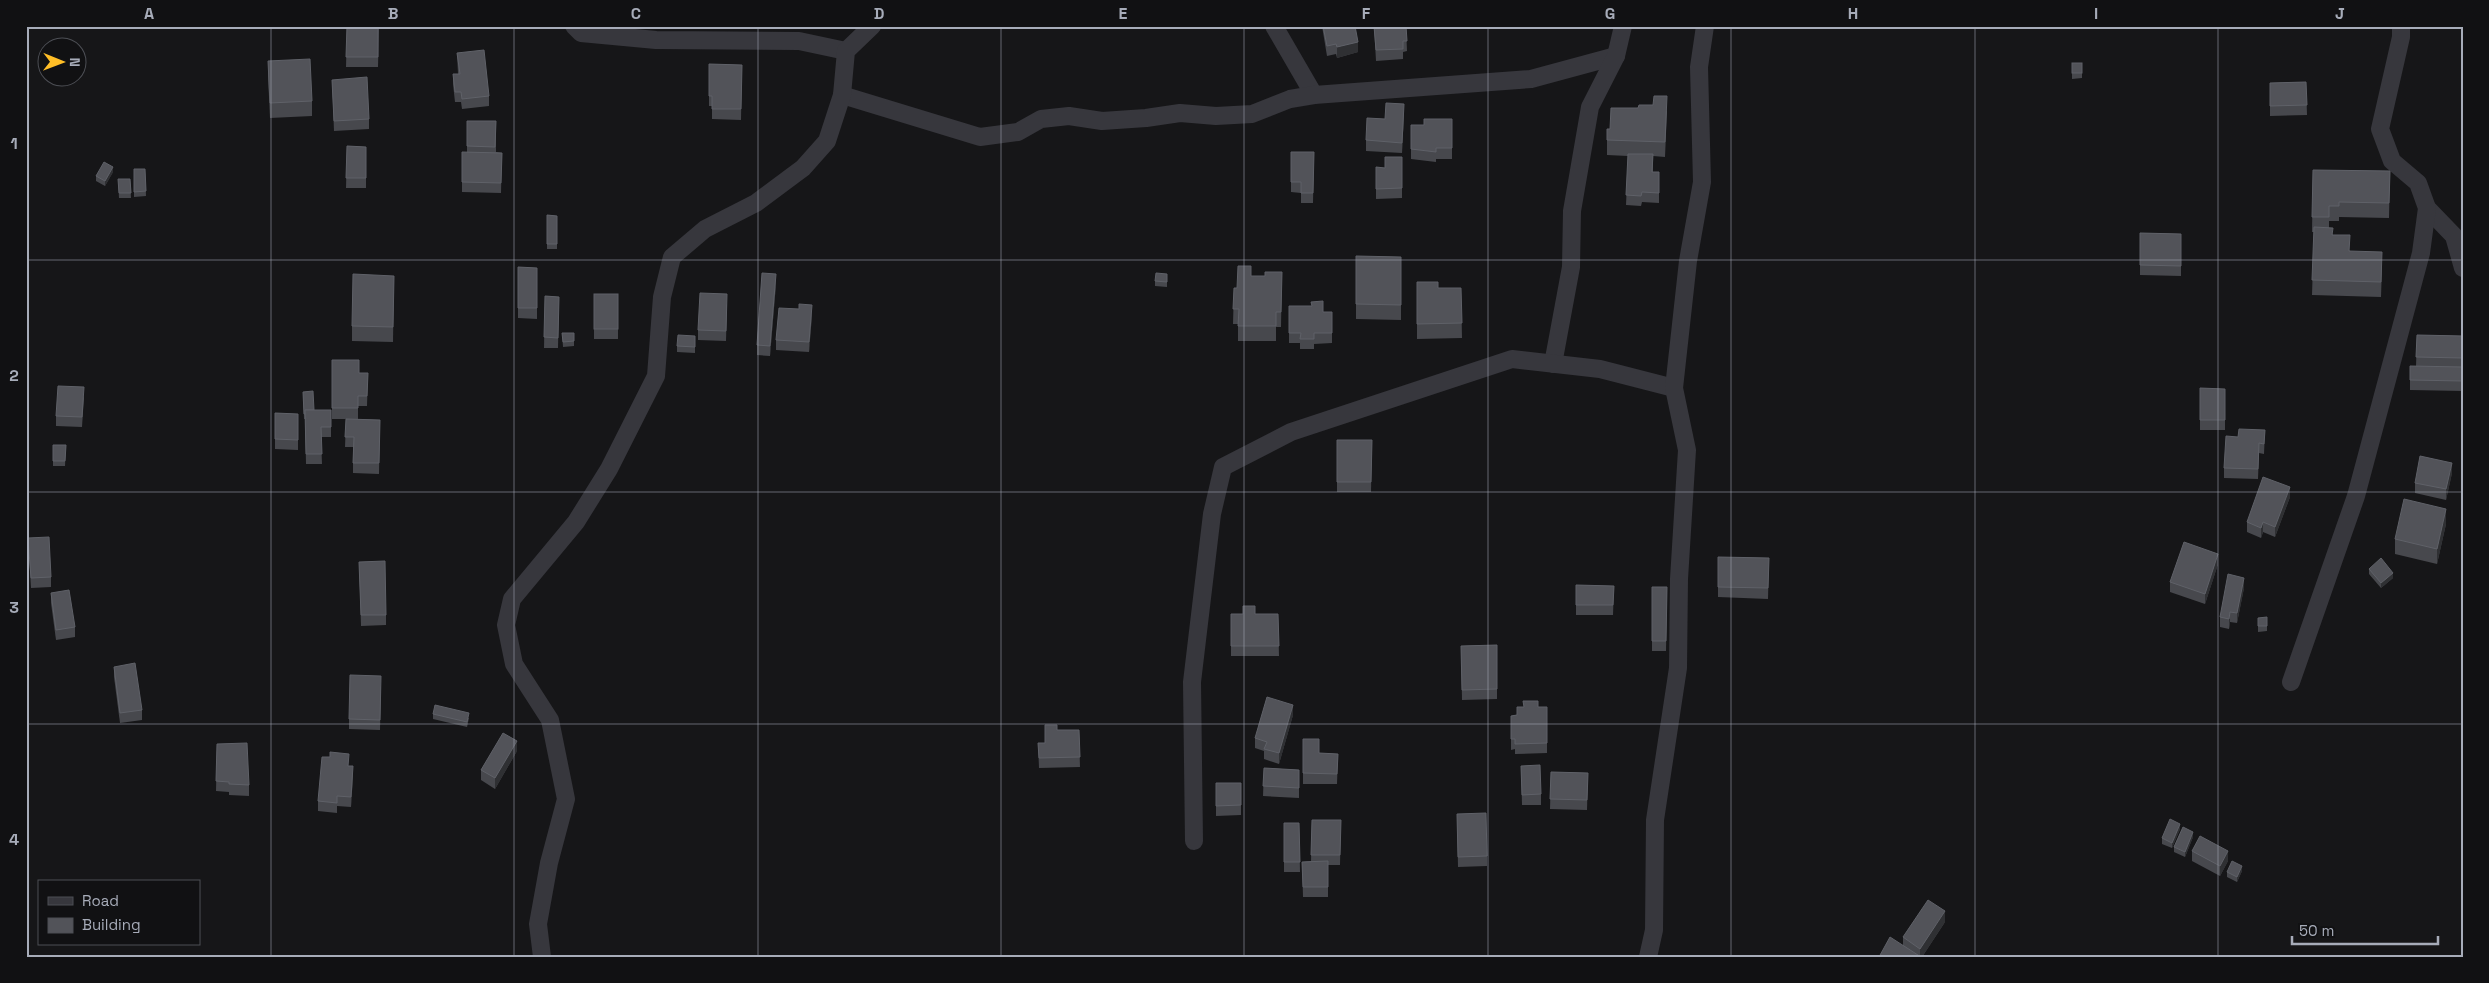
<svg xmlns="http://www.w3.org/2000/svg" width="2489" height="983" font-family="'Space Grotesk',sans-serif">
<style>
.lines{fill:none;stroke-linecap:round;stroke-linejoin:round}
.street{stroke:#37373d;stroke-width:18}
.wall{fill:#47484d}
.shaded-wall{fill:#2f3033}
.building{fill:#525359;stroke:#5f6168}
.grid{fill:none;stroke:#a7acb9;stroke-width:1;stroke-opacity:0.55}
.neatline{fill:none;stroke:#a7acb9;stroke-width:2}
.grid-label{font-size:16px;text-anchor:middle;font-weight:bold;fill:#a7acb9}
</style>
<rect width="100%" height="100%" fill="#161618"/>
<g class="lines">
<g class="street">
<path d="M574,26L581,33L656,40L799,41L846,51"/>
<path d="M1274,26L1314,95"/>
<path d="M842,95L980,137L1018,132L1041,119L1069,116L1102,121L1146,118L1180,113L1216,116L1252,114L1290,99L1314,95L1531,79L1616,56"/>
<path d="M2427,208L2454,236L2463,268"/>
<path d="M1553,364L1571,267L1572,211L1590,107L1616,56L1623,26"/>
<path d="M2291,682L2356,496L2421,253L2427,208L2418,183L2392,161L2380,129L2401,37V26"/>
<path d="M1194,841L1192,682L1212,514L1223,467L1291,432L1512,359L1600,369L1674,388"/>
<path d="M542,957L538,924L549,863L566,799L550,720L514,664L506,625L512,599L576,522L609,469L656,376L662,297L672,257L705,229L756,203L803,168L827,141L842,95L846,51L872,26"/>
<path d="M1648,957L1654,930L1655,820L1678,668L1679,579L1687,450L1674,388L1688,261L1702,182L1699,67L1705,26"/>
</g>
</g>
<g class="wall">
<path d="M347,26H379L378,67H346Z"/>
<rect x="1127" y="26" width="47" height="2"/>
<path d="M1322,26H1355L1358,52L1337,58L1336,54L1327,56Z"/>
<path d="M1374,26H1406L1407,51L1403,52V59L1376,61Z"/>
<path d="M457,53L489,96V106L462,109L461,102H455L453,84V74H458Z"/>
<path d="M268,61L312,101V116L270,118L268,76Z"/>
<path d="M2072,63H2082V78L2072,79Z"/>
<path d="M709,64L742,65L741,120L712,119V106H709Z"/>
<path d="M332,80L369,119V129L334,131Z"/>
<path d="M2306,82L2307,115L2270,116V83Z"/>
<path d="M1667,111L1665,157L1653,156V172H1659V203L1642,202L1641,206L1626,205L1628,156L1607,155V129H1610Z"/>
<path d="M1404,114L1402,153L1366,151V140L1385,119Z"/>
<path d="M1452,119V159H1436V162L1411,159V125H1424Z"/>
<path d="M496,121V152L502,153L501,193L462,192V182L467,152V146Z"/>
<path d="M347,146L366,147V188H346Z"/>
<path d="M1314,152L1313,203H1301V193L1291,192V182Z"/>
<path d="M1402,157V198L1376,199V167L1385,168Z"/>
<path d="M134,169H145L146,196L134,197Z"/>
<path d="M2313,170L2390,171L2389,218L2339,217V221H2329V228L2333,235L2350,251L2382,267L2381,297L2312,295L2314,232H2312Z"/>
<path d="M113,172L105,186L96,181V176Z"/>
<path d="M118,179H130L131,198H119Z"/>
<path d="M547,215L557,216V249H547Z"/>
<path d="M2140,233L2181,234V276L2140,275Z"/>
<path d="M1356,256L1401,257V320L1356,319Z"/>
<path d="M518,267L537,268V319L518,318Z"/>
<path d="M1282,272L1281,327H1276V341H1238V324H1233L1234,288H1237L1251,276H1265Z"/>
<path d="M1167,274V287L1155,286V281Z"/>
<path d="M394,276L393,342L352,341V326Z"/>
<path d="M1417,282L1438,288H1461L1462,338L1417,339Z"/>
<path d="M776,284L770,356L757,355V345Z"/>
<rect x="594" y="294" width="24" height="45"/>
<path d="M545,296L559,297L558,348H544Z"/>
<path d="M727,304L726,341L698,340V330Z"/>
<path d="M1289,306L1323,312H1332V343L1314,344V349H1300V343H1289Z"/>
<path d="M812,315L809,352L776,350V340Z"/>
<path d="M562,333H574V346L563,347Z"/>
<path d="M2417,335L2463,336V391L2410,390V366H2416Z"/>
<path d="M695,336V353L677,352V346Z"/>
<path d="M332,360L359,373H368L367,406H358V419H332Z"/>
<path d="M2200,388L2225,389V430H2200Z"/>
<path d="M303,392L314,410H331V437H321L322,464H306L305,419H304Z"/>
<path d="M84,397L82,427L56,426V416Z"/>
<path d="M275,413L298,414V450L275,449Z"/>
<path d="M346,419L380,420L379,474L353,473V447H345Z"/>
<path d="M2265,430L2264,454L2259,453L2258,479L2224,478V468L2238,437Z"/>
<path d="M1337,440H1372L1371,492H1337Z"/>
<path d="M53,445H66L65,466H53Z"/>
<path d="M2452,473L2446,500L2415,493V483Z"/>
<path d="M2290,497L2275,537L2263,532L2261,538L2247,532V522Z"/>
<path d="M2446,524L2437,564L2395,554V539Z"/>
<path d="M28,538L51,577V587L31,588Z"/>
<path d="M1718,557L1769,558L1768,599L1718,597Z"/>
<path d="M359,562L386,615V625L361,626Z"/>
<path d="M2218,564L2205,604L2170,592V582Z"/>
<path d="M2369,569L2393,578L2381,588L2369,574Z"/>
<path d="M1576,585L1614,586L1613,615H1576Z"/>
<path d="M1652,587H1667L1666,651H1652Z"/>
<path d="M2244,588L2237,623L2230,622L2229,629L2220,627V617Z"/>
<path d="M51,593L75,627V637L56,640L51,603Z"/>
<path d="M1231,614H1278L1279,656H1231Z"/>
<path d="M2267,617V631L2258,632V618Z"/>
<path d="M1497,645V699L1462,700L1461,646Z"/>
<path d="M114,667L142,710V720L120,723L114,677Z"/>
<path d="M381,686L380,730L349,729V719Z"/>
<path d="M1538,707H1547V753L1515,754V749L1511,750V716L1517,715Z"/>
<path d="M433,714L469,718L467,727L433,719Z"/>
<path d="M1293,715L1279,764L1264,759V751L1255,748V738Z"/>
<path d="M1079,730L1080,767L1039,768L1038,743H1045Z"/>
<path d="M1303,739L1319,753L1338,754L1337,784H1303Z"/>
<path d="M217,744L249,785V796L229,795V792L216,791Z"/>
<path d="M517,751L495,789L481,780V770Z"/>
<path d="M348,766L353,776L351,807L337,806V813L318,811V801Z"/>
<path d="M1521,766L1541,794V805H1522Z"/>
<path d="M1264,768L1299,770V798L1263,796Z"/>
<path d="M1551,772L1588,773L1587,810L1550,809Z"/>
<path d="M1216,783H1241V815L1216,816Z"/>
<path d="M1457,814L1487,856V866L1458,867Z"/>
<path d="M1312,820H1341L1340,865H1328V897H1303L1302,862L1311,861Z"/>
<path d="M1284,823H1299L1300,872H1284Z"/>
<path d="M2180,829L2172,848L2162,844V838Z"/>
<path d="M2193,837L2185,857L2174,852V847Z"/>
<path d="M2192,851L2228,861L2220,876L2192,861Z"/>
<path d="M2242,871L2237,882L2227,877V872Z"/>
<path d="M1945,922L1922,957H1878L1903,945V937Z"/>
</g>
<g class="shaded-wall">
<path d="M1358,42V52L1337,58V47Z"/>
<path d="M1404,104V114L1402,153V143Z"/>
<path d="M113,167V172L105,186V181Z"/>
<path d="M776,274V284L770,356V346Z"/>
<path d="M812,305V315L809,352V342Z"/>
<path d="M2452,463V473L2446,500V489Z"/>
<path d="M2290,487V497L2275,537V527Z"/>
<path d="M2446,509V524L2437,564V549Z"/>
<path d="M2263,522V532L2261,538V528Z"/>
<path d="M2218,554V564L2205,604V594Z"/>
<path d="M2393,573V578L2381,588V583Z"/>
<path d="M2244,578V588L2237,623V613Z"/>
<path d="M2230,612V622L2229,629V619Z"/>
<path d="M1293,705V715L1279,764V753Z"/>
<path d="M517,741V751L495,789V778Z"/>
<path d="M353,766V776L351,807V797Z"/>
<path d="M2180,824V829L2172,848V843Z"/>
<path d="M2193,832V837L2185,857V852Z"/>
<path d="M2228,851V861L2220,876V866Z"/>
<path d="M2242,866V871L2237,882V877Z"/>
<path d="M1945,911V922L1922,957H1920V949Z"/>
</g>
<g class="building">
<path d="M347,26H378V57H346Z"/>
<path d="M1323,26H1355L1358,42L1337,47L1336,44L1327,46Z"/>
<path d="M1374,26H1406L1407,41H1403V49L1376,50Z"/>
<path d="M484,50L489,96L462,99L461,92H455L453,74H460L457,53Z"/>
<path d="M310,59L312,101L270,103L268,61Z"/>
<rect x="2072" y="63" width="10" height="10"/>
<path d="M709,64L742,65L741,109H712V96H709Z"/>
<path d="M367,77L369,119L334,121L332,80Z"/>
<path d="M2306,82L2307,105L2270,106V83Z"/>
<path d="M1654,96H1667L1665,142L1607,140V129H1610L1611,108H1638L1639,105H1653Z"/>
<path d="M1386,103L1404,104L1402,143L1366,140L1367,118L1385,119Z"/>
<path d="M1424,119H1452V148H1436V152L1411,149V125H1424Z"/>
<path d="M467,121H496L495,147L467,146Z"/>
<path d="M347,146L366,147V178H346Z"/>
<path d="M462,152L502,153L501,183L462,182Z"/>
<path d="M1291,152H1314L1313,193H1301V182H1291Z"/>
<path d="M1628,154H1653L1652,172H1659V193L1642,192L1641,196L1626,195Z"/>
<path d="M1385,157H1402V188L1376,189V167L1385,168Z"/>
<path d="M104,162L113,167L105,181L96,176Z"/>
<path d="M134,169H145L146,191L134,192Z"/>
<path d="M2313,170L2390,171L2389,203L2339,202V206H2329V217H2312Z"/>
<path d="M118,179H130L131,193H119Z"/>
<path d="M547,215L557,216V244H547Z"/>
<path d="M2314,227L2333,228L2332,235H2350L2349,251L2382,252L2381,282L2312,280Z"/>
<path d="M2140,233L2181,234V266L2140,265Z"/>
<path d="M1356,256L1401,257V305L1356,304Z"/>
<path d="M1238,266H1251V276H1265V272H1282L1281,312H1276V326H1238L1239,309H1233L1234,288H1237Z"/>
<path d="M518,267L537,268V308H518Z"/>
<path d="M762,273L776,274L770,346L757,345Z"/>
<path d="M1156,273L1167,274V282L1155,281Z"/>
<path d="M353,274L394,276L393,327L352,326Z"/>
<path d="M1417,282H1438V288H1461L1462,323L1417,324Z"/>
<path d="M700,293L727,294L726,331L698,330Z"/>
<rect x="594" y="294" width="24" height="35"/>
<path d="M545,296L559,297L558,338L544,337Z"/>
<path d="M1323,301V312H1332V333H1314V339H1300L1301,333H1289V306H1312L1311,302Z"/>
<path d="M799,304L812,305L809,342L776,340L779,308L799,309Z"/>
<path d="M562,333H574V341L563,342Z"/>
<path d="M678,335L695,336V347L677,346Z"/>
<path d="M2417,335L2463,336V358L2416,357Z"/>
<path d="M332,360H359V373H368L367,396H358V408H332Z"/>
<path d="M2410,366L2463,367V381L2410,380Z"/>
<path d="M58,386L84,387L82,417L56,416Z"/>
<path d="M2200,388L2225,389V420H2200Z"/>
<path d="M313,391L314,410H305L306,414H304L303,392Z"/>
<path d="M305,410H331V427H321L322,454H306Z"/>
<path d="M275,413L298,414V440L275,439Z"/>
<path d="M346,419L380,420L379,463H353L354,437H345Z"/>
<path d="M2239,429L2265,430L2264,444L2259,443L2258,469L2224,468L2226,436L2238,437Z"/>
<path d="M1337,440H1372L1371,482H1337Z"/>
<path d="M53,445H66L65,461H53Z"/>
<path d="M2420,456L2452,463L2446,489L2415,483Z"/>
<path d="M2263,477L2290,487L2275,527L2263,522L2261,528L2247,522Z"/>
<path d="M2404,499L2446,509L2437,549L2395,539Z"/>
<path d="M49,537L51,577L31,578L28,538Z"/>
<path d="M2184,542L2218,554L2205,594L2170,582Z"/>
<path d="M1718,557L1769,558L1768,588L1718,587Z"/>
<path d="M2381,558L2393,573L2381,583L2369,569Z"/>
<path d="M385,561L386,615H361L359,562Z"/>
<path d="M2228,574L2244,578L2237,613L2230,612L2229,619L2220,617Z"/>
<path d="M1576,585L1614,586L1613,605H1576Z"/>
<path d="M1652,587H1667L1666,641H1652Z"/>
<path d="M69,590L75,627L56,630L51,593Z"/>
<path d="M1243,606H1255V614H1278L1279,646H1231V614H1243Z"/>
<path d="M2267,617V626H2258V618Z"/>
<path d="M1497,645V689L1462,690L1461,646Z"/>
<path d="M135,663L142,710L120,713L114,667Z"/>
<path d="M350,675L381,676L380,720L349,719Z"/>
<path d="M1267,697L1293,705L1279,753L1264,749L1267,742L1255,738Z"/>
<path d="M1523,701H1538V707H1547V743L1515,744V739H1511V716L1517,715V707H1524Z"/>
<path d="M435,705L469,713L467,722L433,714Z"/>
<path d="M1045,725H1057V730H1079L1080,757L1039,758L1038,743H1045Z"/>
<path d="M503,733L517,741L495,778L481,770Z"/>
<path d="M1303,739H1319V753L1338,754L1337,774L1303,773Z"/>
<path d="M247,743L249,785L229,784V782L216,781L217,744Z"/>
<path d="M330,752L349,754L348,766H353L351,797L337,796V803L318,801L322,757H330Z"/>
<path d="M1540,765L1541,794L1522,795L1521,766Z"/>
<path d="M1264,768L1299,770V788L1263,786Z"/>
<path d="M1551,772L1588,773L1587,800L1550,799Z"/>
<path d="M1216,783H1241V805L1216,806Z"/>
<path d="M1486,813L1487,856L1458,857L1457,814Z"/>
<path d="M2170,819L2180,824L2172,843L2162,838Z"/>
<path d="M1312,820H1341L1340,855H1311Z"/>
<path d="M1284,823H1299L1300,862H1284Z"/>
<path d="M2183,827L2193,832L2185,852L2174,847Z"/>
<path d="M2200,836L2228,851L2220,866L2192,851Z"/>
<path d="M1328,861V887H1303L1302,862Z"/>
<path d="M2232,861L2242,866L2237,877L2227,872Z"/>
<path d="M1928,900L1945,911L1920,949L1903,937Z"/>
<path d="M1890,937L1921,957H1879Z"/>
</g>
<path class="grid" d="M271,26V957M514,26V957M758,26V957M1001,26V957M1244,26V957M1488,26V957M1731,26V957M1975,26V957M2218,26V957M26,260H2463M26,492H2463M26,724H2463"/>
<rect width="2489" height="983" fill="none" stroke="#111113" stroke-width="55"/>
<rect x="38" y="880" width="162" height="65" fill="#111113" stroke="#4d4f55"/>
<rect x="48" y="897" width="25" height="8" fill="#37373d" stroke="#4d4f55"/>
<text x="82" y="906" font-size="15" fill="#a7acb9">Road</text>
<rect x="48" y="918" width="25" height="15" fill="#525359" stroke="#4d4f55"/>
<text x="82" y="930" font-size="15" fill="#a7acb9">Building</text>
<g transform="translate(62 62) rotate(91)"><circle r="24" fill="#111113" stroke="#4d4f55"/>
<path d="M0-4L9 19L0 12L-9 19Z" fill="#ffbe27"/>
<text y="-8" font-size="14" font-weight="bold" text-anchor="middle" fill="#a7acb9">N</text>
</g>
<path d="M2292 936v8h146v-8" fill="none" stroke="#a7acb9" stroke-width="2.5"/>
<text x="2299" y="936" font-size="15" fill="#a7acb9" stroke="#111113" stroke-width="4" paint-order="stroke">50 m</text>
<rect x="28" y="28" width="2434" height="928" class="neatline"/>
<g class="grid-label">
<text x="149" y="19">A</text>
<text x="393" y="19">B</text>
<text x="636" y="19">C</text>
<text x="879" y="19">D</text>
<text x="1123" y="19">E</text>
<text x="1366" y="19">F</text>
<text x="1610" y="19">G</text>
<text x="1853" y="19">H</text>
<text x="2096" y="19">I</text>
<text x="2340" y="19">J</text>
<text x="14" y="149">1</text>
<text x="14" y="381">2</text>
<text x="14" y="613">3</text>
<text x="14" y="845">4</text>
</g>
</svg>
